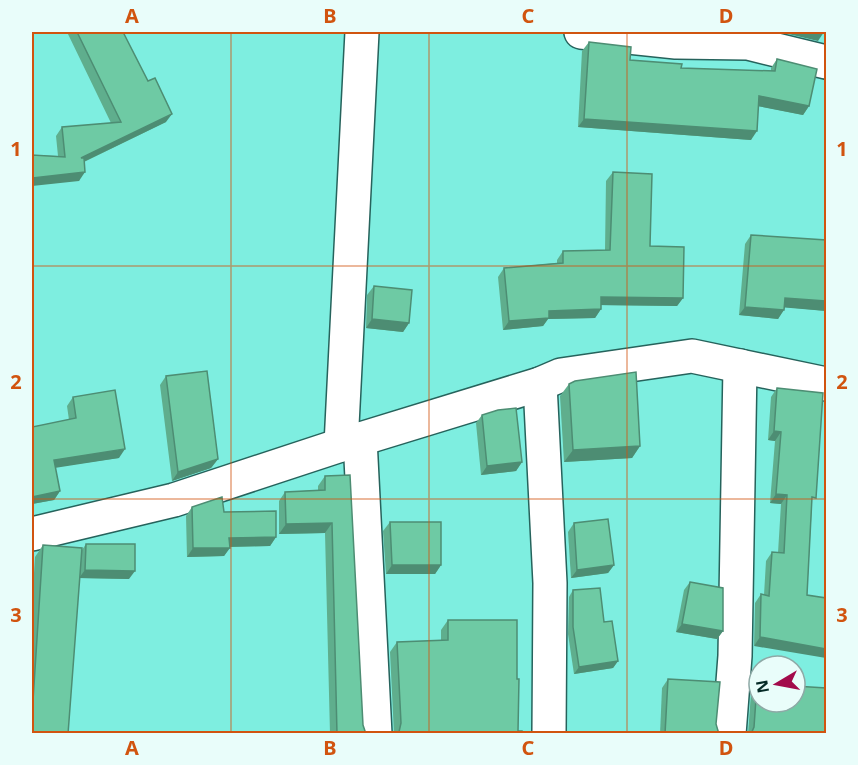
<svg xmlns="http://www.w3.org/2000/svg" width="858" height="765" font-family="'Noto Sans',sans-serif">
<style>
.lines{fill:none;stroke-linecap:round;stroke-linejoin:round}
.minor-casing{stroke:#26635c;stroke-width:36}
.minor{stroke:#fff;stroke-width:33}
.wall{fill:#5fae8d}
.shaded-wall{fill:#4d8d73}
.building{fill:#6ecaa4;stroke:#4d8d73;stroke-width:1.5}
.grid{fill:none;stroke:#d1540f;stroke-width:1.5;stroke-opacity:0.55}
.neatline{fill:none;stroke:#d1540f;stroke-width:2}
.grid-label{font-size:20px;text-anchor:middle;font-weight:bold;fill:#d1540f}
</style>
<rect width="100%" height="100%" fill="#7eeee0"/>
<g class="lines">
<g class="minor-casing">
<g id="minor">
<path d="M581,32L676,42L748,43L826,62"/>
<path d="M540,384L550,583L549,734"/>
<path d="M360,439L375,734"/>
<path d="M341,445L362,32"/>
<path d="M32,534L174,500L341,445L540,384L561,375L692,356L826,384"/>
<path d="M729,734L735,656L740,366"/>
</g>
</g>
<use href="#minor" class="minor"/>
</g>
<g class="wall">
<path d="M67,32H123L166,122L84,162L79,181L32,155L58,156L56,136L62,127L111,123Z"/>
<path d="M589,42L630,60L681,68L771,71V68L777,59L809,106L803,115L758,106L751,140L578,127L582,51Z"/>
<path d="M613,172L650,246L683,298L677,306L601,305V309L595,318L548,319L543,326L503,330L498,277L504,268L557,263V260L563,251L605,250L606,181Z"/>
<path d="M751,235L826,240V311L785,307L778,319L739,315L745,244Z"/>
<path d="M374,286L409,323L403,332L366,328L367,295Z"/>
<path d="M166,376L218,459L211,468L172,481L160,385Z"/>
<path d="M569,384L640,446L632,458L564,462L560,396Z"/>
<path d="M777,388L812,504L807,595L754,646L755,603L761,594L764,595L766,561L772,552L778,553L781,504L770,503L775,441L768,440L771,397Z"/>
<path d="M73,397L119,458L55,467L60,491L54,500L32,504V427L69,420L67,406Z"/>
<path d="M482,415L522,462L516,471L481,475L476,423Z"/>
<path d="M325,476L363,725L366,734H330L325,533L279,534V501L285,492L318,490V486Z"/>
<path d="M192,507L224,512L276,537L270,546L230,547L224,556L187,557L186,516Z"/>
<path d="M390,522L441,565L435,574H386L383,531Z"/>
<path d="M574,523L614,565L608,573L571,578L568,532Z"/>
<path d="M86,544L129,579L79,578L32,734V605L35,557L43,545L82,550Z"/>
<path d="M690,582L723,631L717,639L676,632L684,590Z"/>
<path d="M573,590L618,661L613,668L574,674L568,634L569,597Z"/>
<path d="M448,620L518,731L522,734H394L390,652L397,642L441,641V630Z"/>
<path d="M668,679L716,724L719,734H660L662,688Z"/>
<path d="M757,684L826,734H748L751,693Z"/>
</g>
<g class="shaded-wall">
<path d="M780,32H824L818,41Z"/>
<path d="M759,96L809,106L803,115L752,105Z"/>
<path d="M172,114L166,122L75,166L81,158Z"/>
<path d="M584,119L757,131L751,140L578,127Z"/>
<path d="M85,172L79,181L32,186L33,178Z"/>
<path d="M601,297L683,298L677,306L595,305Z"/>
<path d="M785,298L826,301V311L779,307Z"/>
<path d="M745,307L784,310L778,319L739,315Z"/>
<path d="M601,309L595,318L548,319L543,326L503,330L509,321L549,311Z"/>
<path d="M372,319L409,323L403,332L366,328Z"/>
<path d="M774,431L781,432L775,441L768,440Z"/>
<path d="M640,446L632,458L564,462L573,450Z"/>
<path d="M125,449L119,458L48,469L54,460Z"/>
<path d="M218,459L211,468L172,481L178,472Z"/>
<path d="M522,462L516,471L481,475L487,466Z"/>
<path d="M60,491L54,500L32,504V497Z"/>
<path d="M776,494L787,495L781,504L770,503Z"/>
<path d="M332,523L325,533L279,534L286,524Z"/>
<path d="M276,537L270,546L223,547L229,538Z"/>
<path d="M193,548H230L224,556L187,557Z"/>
<path d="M392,565H441L435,574H386Z"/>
<path d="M614,565L608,573L571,578L577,570Z"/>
<path d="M85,570L135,571L129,579L79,578Z"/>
<path d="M682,624L723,631L717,639L676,632Z"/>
<path d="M760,637L826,649V658L754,646Z"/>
<path d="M618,661L613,668L574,674L579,667Z"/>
</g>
<g class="building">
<path d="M77,32H123L148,81L155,78L172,114L81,158H84L85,172L33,178L32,201V155L65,157L62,127L121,122Z"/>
<path d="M589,42L631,47L630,60L682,64L681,68L775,71L777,59L817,69L809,106L759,96L757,131L584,119Z"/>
<path d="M613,172L652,174L650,246L684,247L683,298L601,297V309L549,311V318L509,321L504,268L563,263V251L610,250Z"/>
<path d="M751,235L826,240V301L785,298L784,310L745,307Z"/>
<path d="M374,286L412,290L409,323L372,319Z"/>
<path d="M207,371L218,459L178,472L166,376Z"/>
<path d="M636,372L640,446L573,450L569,384L575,381Z"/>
<path d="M777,388L823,393L816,498L812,497L807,595L826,598V649L760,637L761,594L769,596L772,552L784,553L787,495L776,494L781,432L774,431Z"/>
<path d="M115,390L125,449L54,460L60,491L32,497V427L76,418L73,397Z"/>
<path d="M516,408L522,462L487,466L482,415L498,410Z"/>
<path d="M350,475L363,725L366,734H337L332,523L286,524L285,492L325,490V476Z"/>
<path d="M222,497L224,512L276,511V537L229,538L230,548H193L192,507Z"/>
<path d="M608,519L614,565L577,570L574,523Z"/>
<path d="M390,522H441V565H392Z"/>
<path d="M86,544H135V571L85,570Z"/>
<path d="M43,545L82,548L68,734H32V716Z"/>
<path d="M690,582L723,588V631L682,624Z"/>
<path d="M600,588L604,622L612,621L618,661L579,667L573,627V590Z"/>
<path d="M448,620H517V679H519L518,731H522V734H398L399,732L401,723L397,642L448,640Z"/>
<path d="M668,679L720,682L716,724L719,734H665Z"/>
<path d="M757,684H759V702H795V686L826,688V734H751L754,727Z"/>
</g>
<path class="grid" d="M231,32V734M429,32V734M627,32V734M32,266H826M32,499H826"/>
<rect width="858" height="765" fill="none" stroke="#e9fdfa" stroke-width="66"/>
<g transform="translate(777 684) rotate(260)"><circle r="28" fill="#e9fdfa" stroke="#8ea9a6" stroke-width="1.5"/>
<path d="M0-4.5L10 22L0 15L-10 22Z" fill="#a20b4b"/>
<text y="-9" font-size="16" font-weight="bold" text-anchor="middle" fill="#052b27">N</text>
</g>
<rect x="33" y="33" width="792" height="699" class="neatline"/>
<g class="grid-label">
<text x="132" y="23">A</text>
<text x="330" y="23">B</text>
<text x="528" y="23">C</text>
<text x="726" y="23">D</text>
<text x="16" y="156">1</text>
<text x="842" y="156">1</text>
<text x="16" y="389">2</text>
<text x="842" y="389">2</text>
<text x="16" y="622">3</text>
<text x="842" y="622">3</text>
<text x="132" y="755">A</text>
<text x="330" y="755">B</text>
<text x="528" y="755">C</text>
<text x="726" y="755">D</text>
</g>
</svg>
